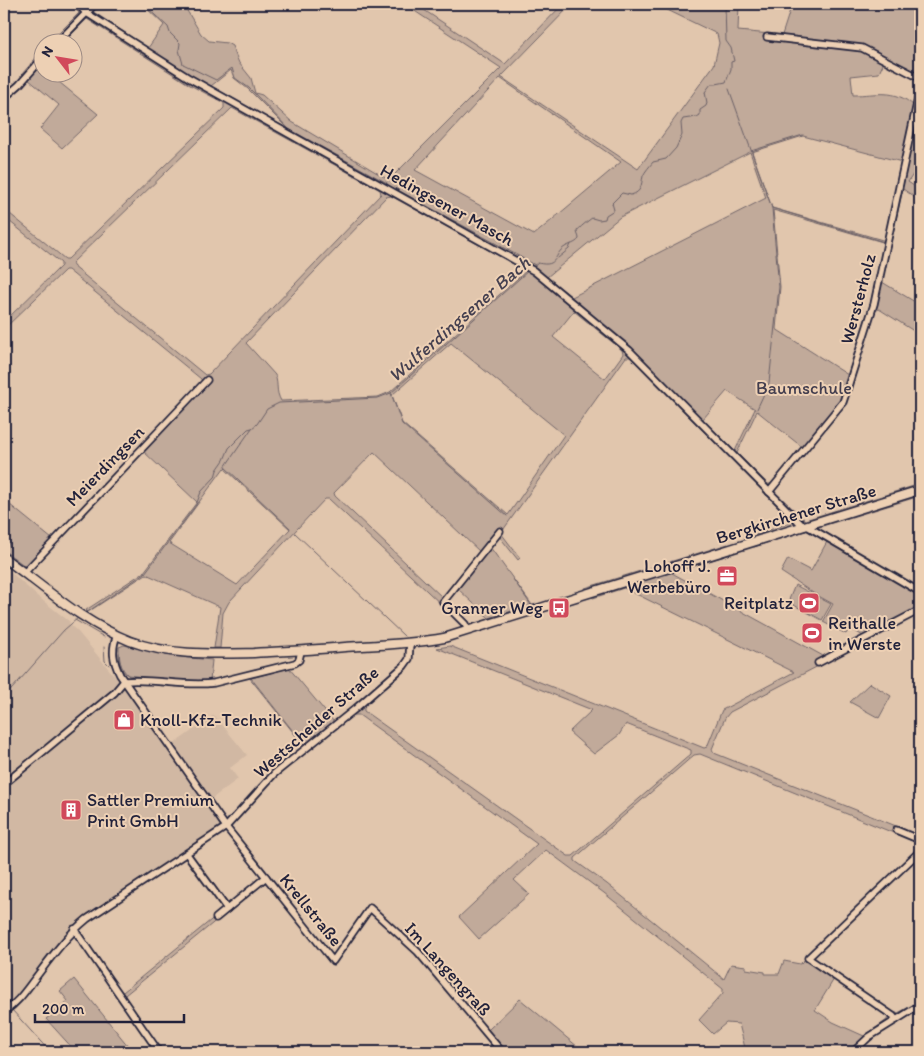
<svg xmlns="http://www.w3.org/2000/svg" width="924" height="1056" font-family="Itim,sans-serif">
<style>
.built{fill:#d1b8a3}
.green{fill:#c1aa9a;stroke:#72666a;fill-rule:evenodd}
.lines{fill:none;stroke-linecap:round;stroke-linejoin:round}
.stream{stroke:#695f66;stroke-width:1}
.street-casing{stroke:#22223b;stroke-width:9}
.secondary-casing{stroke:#22223b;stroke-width:11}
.street{stroke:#edd0b4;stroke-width:5.5}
.secondary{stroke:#edd0b4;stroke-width:8}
.labels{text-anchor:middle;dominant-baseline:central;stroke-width:4;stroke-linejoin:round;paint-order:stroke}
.street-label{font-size:18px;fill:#22223b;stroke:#edd0b4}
.park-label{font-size:18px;fill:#423d4e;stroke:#edd0b4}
.poi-label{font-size:18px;fill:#22223b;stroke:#edd0b4;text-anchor:end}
.water-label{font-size:19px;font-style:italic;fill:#454050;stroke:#edd0b4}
</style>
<rect width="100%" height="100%" fill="#e1c6ad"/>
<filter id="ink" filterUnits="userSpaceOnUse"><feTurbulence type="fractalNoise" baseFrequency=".02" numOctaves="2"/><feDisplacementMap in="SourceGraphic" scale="10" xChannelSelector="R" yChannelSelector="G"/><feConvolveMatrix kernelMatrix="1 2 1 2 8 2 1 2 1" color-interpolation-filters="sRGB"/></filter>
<g filter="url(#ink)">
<path class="built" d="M4,566L37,596L70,622L69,624L78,632L127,691L167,749L214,715L247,755L230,768L238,779L206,803L222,825L71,927L21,992L4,1008Z"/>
<g class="green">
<path d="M71,4H84L95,13L148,48L164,25L142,4H183L201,34L209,41L227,43L232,46L239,63L251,78L255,93L262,95L292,122L389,180L501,68L404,4H415L505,64L563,4H572L501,77L638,169L714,65L719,43L717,34L655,4H739L738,31L782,35L792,4H920V178L914,173L908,182L920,190V201L903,189L882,282L920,305V335L879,309L875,311L846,401L775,488V492L805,520L920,484V496L754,547L750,537L789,523L790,519L630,357H626L501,533L520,558L518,560L499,536L490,547L532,605L489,618L457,588L444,607L329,499H325L229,602L223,613L220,648H214L220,607L146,574L88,612L86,610L144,572L197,502L143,451L55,543L51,539L25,566L6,552L4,500L52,539L202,382L201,379L68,270H65L4,329V322L61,266V263L4,217V209L65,259H68L224,108V103L190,85L87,19L64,42H50L79,13ZM884,62L917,80L919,83L914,106C895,88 876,95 853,95L851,76L879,73ZM231,70L234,78L248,89L288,129L211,86ZM500,78L621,162L534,235L415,170ZM232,108L380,190L381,194L209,374L205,375L73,266L72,263ZM803,136L902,162L886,241L772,208L752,152ZM750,152L766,198L572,297L547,277L620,217ZM391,196L526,271L390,392L378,397L281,401C275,390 279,386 275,375L246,343L386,197ZM773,210L886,243L872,301L848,375L776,329L780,287ZM574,311L622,350L623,354L605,379L553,337ZM451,343L564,435L508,515L402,423L392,395ZM727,391L755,409L735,451L703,419ZM757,411L802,447L771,484H768L737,453ZM374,452L480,552L443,598L335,496L334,493ZM224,468L290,529L237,585L169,543Z"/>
<path d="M42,51V72L48,73L98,114L62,148L40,129L59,105L22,74Z"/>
<path d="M829,538L920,589V613L730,712L725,718L712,749L714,753L906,830L901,836L700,754L694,755L575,858V861L607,884L724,979L731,964L746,966V969L765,972V974H779L784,961L800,964L920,847V854L814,957L815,960L892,1013H898L920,1001V1008L868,1041L856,1052H746L739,1024L726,1023L713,1034L699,1020L723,993V989L604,893L546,850L514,880L529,894L479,939L459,917L537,844L359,715H354L364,707V711L568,856H573L691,754V750L626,724L619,735L594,754L569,732L592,710L437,648L450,646L704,748L707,747L722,710L794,672L624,588L593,598L585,588L728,544L731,554L672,573L825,657L863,636L850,628L846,634L823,622L833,604L813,593L781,572L788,559L811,571ZM834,979L888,1015L887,1020L864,1036L833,1022L815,1010Z"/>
<path d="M795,585L831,604L822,620L788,602Z"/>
<path d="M124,645L169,656L212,660L210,682L151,678L128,675C120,668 119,658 119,647Z"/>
<path d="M289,668L334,722L304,745L251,678Z"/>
<path d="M870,683L891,696L879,718L850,702Z"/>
<path d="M261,876L266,883H262L125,995L124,999L119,992H123L260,880Z"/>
<path d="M74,979L133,1052H76L46,1019L68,1001L60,991Z"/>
<path d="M520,999L584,1052H506L488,1030Z"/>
</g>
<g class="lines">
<g class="stream">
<path d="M143,4L168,27L170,33L180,43L179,50L183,64L216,80L232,68L235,78L249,88L289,129L387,183"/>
<path d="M729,89L772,208L779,287L769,383L757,409"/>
<path d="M751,151L803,135"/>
<path d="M396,189L535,265"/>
<path d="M772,208L884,242"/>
<path d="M558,258L569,249L571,244"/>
<path d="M532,268L538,263C559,268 553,254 565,247C570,244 575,244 579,239C579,236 577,234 577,231C578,229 590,219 592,218L599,220L605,219L606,215L614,210L612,203L622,193L631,195C642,192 641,185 643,176C645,171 650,166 653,162L666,159L676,148L682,135L681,123L683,119L697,117L700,115V110L706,106L707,103L705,92L711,84H716L726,82L731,69V62L734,61L731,48L726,41L725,4"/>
<path d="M391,393L402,424L507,516"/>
<path d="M252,428L225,467L290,528"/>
<path d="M295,533L404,636"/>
<path d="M8,555L25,567"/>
<path d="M30,572L57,593"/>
<path d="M513,579L531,605"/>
<path d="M64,599L85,613"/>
<path d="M86,613L145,573L196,505L201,492L215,477L217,470L224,460L229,448L248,429L252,428L257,424L267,409L279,403L378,398L391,393L529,270"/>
<path d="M75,620L104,637"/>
<path d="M104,647L105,661L109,665"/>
<path d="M119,653C119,663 121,675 133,677"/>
<path d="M227,683L249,677L301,742"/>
<path d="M4,698L64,630L78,618"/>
<path d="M4,999L8,1004"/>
<path d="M4,1016L12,1010L50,1052"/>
</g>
<g class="street-casing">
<g id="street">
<path d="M78,4L85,12L189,78L534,271L629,350L804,527"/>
<path d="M767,37L862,48L920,78"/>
<path d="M58,42L95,4"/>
<path d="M4,98L19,85L42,59"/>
<path d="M769,492L843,402L845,396L874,304L920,89"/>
<path d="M807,526L920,592"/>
<path d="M4,541V543"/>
<path d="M24,573L207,380"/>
<path d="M468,630L465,624L443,602L500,531"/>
<path d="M117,635C111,650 113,661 120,675L226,827L333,961L370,908L418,952L502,1052"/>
<path d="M818,663L920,610"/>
<path d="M124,681C154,678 184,687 214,683L295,663L299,660L301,651"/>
<path d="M4,784L114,693L124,681"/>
<path d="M896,830L920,840"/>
<path d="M187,854L227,909"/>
<path d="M216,918L266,877"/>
<path d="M74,929L159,1052"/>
<path d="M4,1012C17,1003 24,993 33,981C49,960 66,936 87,919L226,827L274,774L355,709L404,666L409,659L410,642"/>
<path d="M896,1020L893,1016L808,958L920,851"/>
<path d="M853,1052L869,1037L920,1005"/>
</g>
</g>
<g class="secondary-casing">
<path id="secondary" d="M4,558C46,588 80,621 130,641C170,656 212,654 254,653C285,651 315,650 345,647C378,645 412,644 444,638L920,490"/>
</g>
<use href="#street" class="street"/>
<use href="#secondary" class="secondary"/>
</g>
</g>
<defs>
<g id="office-square" transform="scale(1.125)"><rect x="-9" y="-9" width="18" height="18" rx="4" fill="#d1495b" stroke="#edd0b4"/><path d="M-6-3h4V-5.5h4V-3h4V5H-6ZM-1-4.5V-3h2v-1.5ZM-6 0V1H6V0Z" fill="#fff"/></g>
<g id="stadium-square" transform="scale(1.125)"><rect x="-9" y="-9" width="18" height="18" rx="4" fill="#d1495b" stroke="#edd0b4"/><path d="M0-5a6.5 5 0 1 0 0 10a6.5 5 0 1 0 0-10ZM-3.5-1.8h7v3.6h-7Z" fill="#fff"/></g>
<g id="bus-square" transform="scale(1.125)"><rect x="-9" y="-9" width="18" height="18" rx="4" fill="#d1495b" stroke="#edd0b4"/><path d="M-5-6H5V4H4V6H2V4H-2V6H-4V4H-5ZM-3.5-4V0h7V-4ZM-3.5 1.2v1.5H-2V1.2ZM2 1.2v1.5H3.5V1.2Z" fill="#fff"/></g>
<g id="shop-square" transform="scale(1.125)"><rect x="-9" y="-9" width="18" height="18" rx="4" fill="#d1495b" stroke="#edd0b4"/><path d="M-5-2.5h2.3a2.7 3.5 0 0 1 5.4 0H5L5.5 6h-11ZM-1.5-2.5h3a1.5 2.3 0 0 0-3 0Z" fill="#fff"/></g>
<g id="building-square" transform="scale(1.125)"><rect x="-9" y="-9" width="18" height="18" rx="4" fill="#d1495b" stroke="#edd0b4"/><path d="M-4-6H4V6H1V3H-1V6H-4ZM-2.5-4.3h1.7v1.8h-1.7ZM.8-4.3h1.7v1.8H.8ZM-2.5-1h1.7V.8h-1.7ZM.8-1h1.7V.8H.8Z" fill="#fff"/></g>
</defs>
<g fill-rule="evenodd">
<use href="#office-square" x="727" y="576"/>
<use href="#stadium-square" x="809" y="603"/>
<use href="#bus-square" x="559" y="608"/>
<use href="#stadium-square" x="812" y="633"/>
<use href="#shop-square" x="124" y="720"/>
<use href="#building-square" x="71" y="810"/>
</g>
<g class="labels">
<g class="street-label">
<text transform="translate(447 205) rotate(29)">Hedingsener Masch</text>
<text transform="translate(858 299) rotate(-75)">Wersterholz</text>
<text transform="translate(105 466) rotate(-46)">Meierdingsen</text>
<text transform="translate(796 514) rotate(-17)">Bergkirchener Straße</text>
<text transform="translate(316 722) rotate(-41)">Westscheider Straße</text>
<text transform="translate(311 910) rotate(51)">Krellstraße</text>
<text transform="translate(448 969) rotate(48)">Im Langengraß</text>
</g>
<g class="park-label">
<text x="804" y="388">Baumschule</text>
</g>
<g class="poi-label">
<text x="711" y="566">Lohoff J.<tspan x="711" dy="21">Werbebüro</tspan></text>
<text x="793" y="603">Reitplatz</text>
<text x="543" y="608">Granner Weg</text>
<text x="828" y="623" text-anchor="start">Reithalle<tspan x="828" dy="21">in Werste</tspan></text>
<text x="140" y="720" text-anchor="start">Knoll-Kfz-Technik</text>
<text x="87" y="800" text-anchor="start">Sattler Premium<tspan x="87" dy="21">Print GmbH</tspan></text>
</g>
<g class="water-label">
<text transform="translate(459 319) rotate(-41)">Wulferdingsener Bach</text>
</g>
</g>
<rect width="924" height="1056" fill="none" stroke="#edd0b4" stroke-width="20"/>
<rect x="10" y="10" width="904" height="1036" fill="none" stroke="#22223b" stroke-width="2" filter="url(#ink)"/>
<g transform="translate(58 58) rotate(301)"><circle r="24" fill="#edd0b4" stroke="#9c8a84"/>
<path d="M0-4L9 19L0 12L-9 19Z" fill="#d1495b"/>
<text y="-8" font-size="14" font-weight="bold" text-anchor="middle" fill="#22223b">N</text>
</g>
<path d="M35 1014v8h149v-8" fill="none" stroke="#22223b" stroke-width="2.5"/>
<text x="42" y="1014" font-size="15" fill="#22223b" stroke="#edd0b4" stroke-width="4" paint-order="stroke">200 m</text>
</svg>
